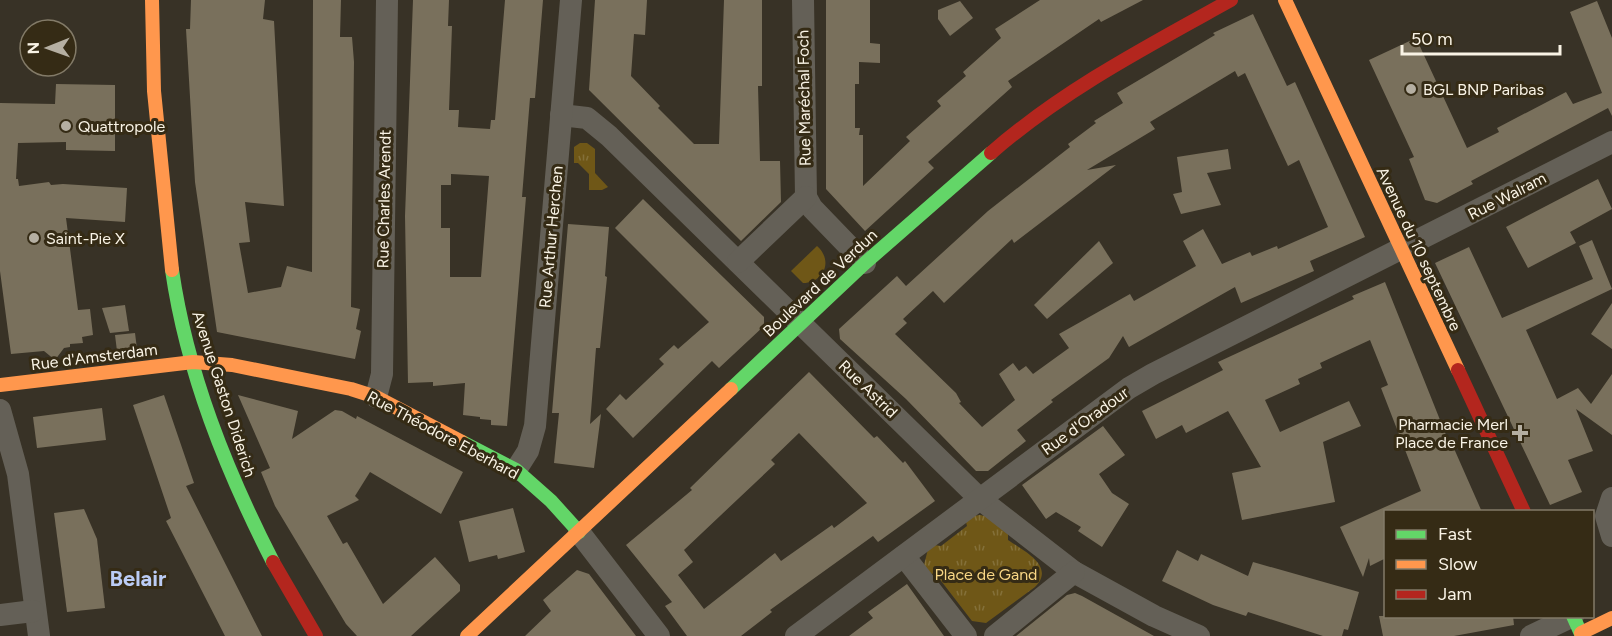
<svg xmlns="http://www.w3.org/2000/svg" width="1612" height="636" font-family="Figtree,sans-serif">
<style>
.grass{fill:#6f5717}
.park{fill:url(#park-tufts)}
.building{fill:#79705c;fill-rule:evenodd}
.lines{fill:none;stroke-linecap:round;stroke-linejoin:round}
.street{stroke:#646057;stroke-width:22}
.fast{stroke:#63d668;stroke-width:14}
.slow{stroke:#ff974d;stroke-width:14}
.jam{stroke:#b3261e;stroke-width:14}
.poi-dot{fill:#b5afa2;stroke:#352b15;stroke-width:2}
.labels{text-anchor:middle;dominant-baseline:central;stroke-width:6;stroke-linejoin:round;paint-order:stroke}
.poi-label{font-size:16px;fill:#f9f3e5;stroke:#352b15;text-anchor:start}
.street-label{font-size:16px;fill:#f9f3e5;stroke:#352b15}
.park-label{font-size:16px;fill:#f8d685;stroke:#352b15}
.district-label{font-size:22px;font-weight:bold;fill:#bbccf4;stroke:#352b15}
</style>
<defs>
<pattern id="park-tufts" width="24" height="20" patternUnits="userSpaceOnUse" patternTransform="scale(1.5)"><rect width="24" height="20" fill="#6f5717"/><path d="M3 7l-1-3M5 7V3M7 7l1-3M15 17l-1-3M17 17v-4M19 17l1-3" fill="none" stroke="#847039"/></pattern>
</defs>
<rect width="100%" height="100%" fill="#383226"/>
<path class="grass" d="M817,246C833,260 825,282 803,283L791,271Z"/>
<g class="park">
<path d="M580,143H587L595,149V173L608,187L602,190H589V174L578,163H574V147Z"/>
<path d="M980,515L989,517L1008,530V540C1024,551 1056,566 1035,587L986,623L972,621L935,573L931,574L924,565L928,549L934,545L941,546L967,526L966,522L973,516Z"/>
</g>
<g class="building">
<path d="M191,0H265L263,19L274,21L284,206L245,202L250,242L239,243L248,293L281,287L287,266L312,272L313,0H341L340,37H352L354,62L351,307L360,309L356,329L361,331L355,359L217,332L195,182L186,29H190Z"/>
<path d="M413,0H449L448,26H452L449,110H459L458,127L490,129L491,120H495L505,0H543L535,98H530L522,197H526L507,426L491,425V420L480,419V417L463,415L465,383L433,386V382L408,383L405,216ZM451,174L489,176L481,277H450V228H441V185H451Z"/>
<path d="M595,0H647L645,35L634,34L631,76L660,106L658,108L694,144H719L724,0H762V86H758L760,161H780L781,202L741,241L589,90Z"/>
<path d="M826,0H870V43L880,44V63L859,62V84H855V128H860L859,135H863V186L910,141L906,137L941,106L937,101L966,76L963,72L1001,38L995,29L1040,0H1143L1101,22L1099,19L1008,81L1012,87L928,162L934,168L865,231L826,189Z"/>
<path d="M960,1L973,18L950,36L938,19V10Z"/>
<path d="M1597,1L1612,38V116L1608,108L1471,181L1473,184L1437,203L1425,200L1409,159L1414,157L1369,60L1416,38L1467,148L1499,132L1497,128L1566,92L1573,104L1602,93L1570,12Z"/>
<path d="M1253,14L1287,86L1295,82L1365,237L1310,261L1314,271L1241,303L1235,287L1129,347L1123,336L1109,358L1051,400L1053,402L1017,430L1026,441L988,471H976L906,399L840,339L839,329L897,276L906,286L988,211L1070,147L1068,144L1096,123L1094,121L1123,103L1117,93L1215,35L1213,33ZM1235,71L1238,77L1245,73L1288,166L1299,160L1328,227L1278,249L1277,246L1252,256L1250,252L1222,264L1203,229L1183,241L1196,266L1134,301L1130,294L1059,334L1069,348L1033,374L1026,366L1019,371L1013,363L999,374L1015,400L982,427L959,403L961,402L956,393L895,334L907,323L903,319L933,291L944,303L1012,239L1014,243L1116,165L1087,170L1155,129L1150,122Z"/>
<path d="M56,84L115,85V151L66,150V142L18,143L16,179H18L19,186L49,182L51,185L63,184L127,188L125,222L66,218L78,310L90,309L93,335L82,337L83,343L70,344V347L64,348L55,360L44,351L11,354L0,271V103L55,104Z"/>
<path d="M1228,149L1231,169L1207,173L1221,205L1181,214L1173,194L1182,192L1177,157Z"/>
<path d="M1598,179L1612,209L1570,232L1576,243L1528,268L1506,227Z"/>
<path d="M643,199L764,317V326L719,368L712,361L633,438L606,409L620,394L626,400L664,364L659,359L674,345L678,349L709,322L615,228Z"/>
<path d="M568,224L609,227L605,276L607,277L600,348H596L590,424L601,414L594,468L554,463L559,413H552Z"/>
<path d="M1592,240L1612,289L1526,330L1557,399L1578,388L1591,404L1612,374V435L1576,409L1593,451L1568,460L1582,492L1550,505L1435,263L1469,247L1502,318L1593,279L1579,246Z"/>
<path d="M1099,241L1113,263L1047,319L1034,305Z"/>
<path d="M1385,282L1450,445L1452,444L1482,512H1386V558L1370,566L1369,558L1363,577L1340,527L1421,491L1381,388L1388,385L1370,340L1320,363L1322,368L1298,379L1300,384L1265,400L1280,432L1349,401L1361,426L1323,442L1335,502L1242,520L1232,473L1261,467L1228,411L1186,433L1182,425L1156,439L1142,411L1223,370L1218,362L1354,299L1352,296Z"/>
<path d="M1612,303V349L1591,334Z"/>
<path d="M125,305L129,331L110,333L102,308Z"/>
<path d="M135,333L137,349L117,351L115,335Z"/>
<path d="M809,372L874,438L877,436L903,463L905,461L935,501L878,542L873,536L770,610L772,612L741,636H687L665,606L672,602L626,545L692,490L690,488ZM799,433L867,503L834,528L832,525L781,561L775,553L704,609L678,575L693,562L684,550L775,464L771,460Z"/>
<path d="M164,395L194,483L186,486L262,636H225L166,521L171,518L133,405Z"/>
<path d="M238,395L298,411L292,439L335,410L342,411L356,419L357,416L463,472L441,514L370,472L355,496L359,500L327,516L343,544L347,542L383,604L435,557L460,585V591L411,636H357L346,624L275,506L261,472L270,468Z"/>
<path d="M102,408L106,440L37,448L33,417Z"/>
<path d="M1103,426L1125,455L1099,474L1112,493L1129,504L1102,547L1078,531L1081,527L1056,512L1046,519L1022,485Z"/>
<path d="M513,508L525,552L498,559L497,555L469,562L459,521Z"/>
<path d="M84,509L97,539L105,608L67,612L54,513Z"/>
<path d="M1177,550L1198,561L1201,554L1248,576L1253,562L1359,592L1348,630L1344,629L1342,636H1323L1248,612L1246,616L1213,605L1162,581Z"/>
<path d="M577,570L589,574L636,636H525L551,611L543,600Z"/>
<path d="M907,584L944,636H849L873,618L868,612Z"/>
<path d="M1075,593L1082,596L1154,636H1016L1067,595Z"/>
<path d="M1379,616H1513L1514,625L1454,636H1383Z"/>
</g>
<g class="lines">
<g class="street">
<path d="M803,0L806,197L812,208L865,263"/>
<path d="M561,115L587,118L609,136L980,499L1074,572L1154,616L1199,636"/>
<path d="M738,262L806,197"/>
<path d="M376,397L382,374L387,0"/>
<path d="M0,410L18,474L39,636"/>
<path d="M516,470L528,451L535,426L571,0"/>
<path d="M1612,498L1606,516L1612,536"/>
<path d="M579,532L659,636"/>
<path d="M904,556L966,636"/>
<path d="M0,615L33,611"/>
<path d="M796,636L1129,388L1153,374L1612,142"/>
<path d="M995,636L1074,572"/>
<path d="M1531,636L1573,616"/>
</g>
<g class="fast">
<path d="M172,270C187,373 226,470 273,562"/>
<path d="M731,389L865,263L991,153"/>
<path d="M462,442L516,470L551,501L579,532"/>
<path d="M1573,616L1582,636"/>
</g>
<g class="slow">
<path d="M152,0L154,91L172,270"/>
<path d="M1285,0L1458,370"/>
<path d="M0,385L193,362L232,365L351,389L376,397L462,442"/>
<path d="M1581,633L1612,618"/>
<path d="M467,636L731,389"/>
</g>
<g class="jam">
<path d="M991,153C1063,90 1148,46 1231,0"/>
<path d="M1458,370L1524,512"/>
<path d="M273,562L316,636"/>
</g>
</g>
<g class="poi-dot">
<circle cx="1411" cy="89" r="6"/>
<circle cx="66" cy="126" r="6"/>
<circle cx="34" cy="238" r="6"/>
<path d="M1517 424h6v6h6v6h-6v6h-6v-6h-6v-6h6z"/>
</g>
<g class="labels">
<g class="poi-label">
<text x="1423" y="89">BGL BNP Paribas</text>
<text x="78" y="126">Quattropole</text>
<text x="46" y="238">Saint-Pie X</text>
<text x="1508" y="424" text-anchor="end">Pharmacie Merl<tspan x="1508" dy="18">Place de France</tspan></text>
</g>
<g class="street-label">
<text transform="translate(804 98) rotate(-91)">Rue Maréchal Foch</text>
<text transform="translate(1507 196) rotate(-27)">Rue Walram</text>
<text transform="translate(384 199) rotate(-89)">Rue Charles Arendt</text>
<text transform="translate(551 237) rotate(-85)">Rue Arthur Herchen</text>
<text transform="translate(1419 249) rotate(65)">Avenue du 10 septembre</text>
<text transform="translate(820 283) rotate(-43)">Boulevard de Verdun</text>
<text transform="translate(94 357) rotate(-7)">Rue d'Amsterdam</text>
<text transform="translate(868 389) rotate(44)">Rue Astrid</text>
<text transform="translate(224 394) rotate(72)">Avenue Gaston Diderich</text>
<text transform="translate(1085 421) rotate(-36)">Rue d'Oradour</text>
<text transform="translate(443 435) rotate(28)">Rue Théodore Eberhard</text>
</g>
<g class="park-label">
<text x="986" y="574">Place de Gand</text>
</g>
<g class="district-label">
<text x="138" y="578">Belair</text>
</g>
</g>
<rect x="1384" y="510" width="210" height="108" fill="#352b15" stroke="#837b68" stroke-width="1.5"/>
<rect x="1396" y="530" width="30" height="9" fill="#63d668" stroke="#837b68" stroke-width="1.5"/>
<text x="1438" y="540" font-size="18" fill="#f9f3e5">Fast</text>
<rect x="1396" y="560" width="30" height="9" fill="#ff974d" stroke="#837b68" stroke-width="1.5"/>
<text x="1438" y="570" font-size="18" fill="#f9f3e5">Slow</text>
<rect x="1396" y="590" width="30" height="9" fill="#b3261e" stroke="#837b68" stroke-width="1.5"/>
<text x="1438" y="600" font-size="18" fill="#f9f3e5">Jam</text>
<g transform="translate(48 48) rotate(269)"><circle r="28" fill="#352b15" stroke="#837b68" stroke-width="1.5"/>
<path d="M0-4.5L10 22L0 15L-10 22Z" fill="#b5afa2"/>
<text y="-9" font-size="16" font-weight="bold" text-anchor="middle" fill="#f9f3e5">N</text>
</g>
<path d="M1402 45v9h158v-9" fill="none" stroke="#f9f3e5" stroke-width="3"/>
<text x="1411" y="45" font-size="18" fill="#f9f3e5" stroke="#352b15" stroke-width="4.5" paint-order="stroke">50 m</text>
</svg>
